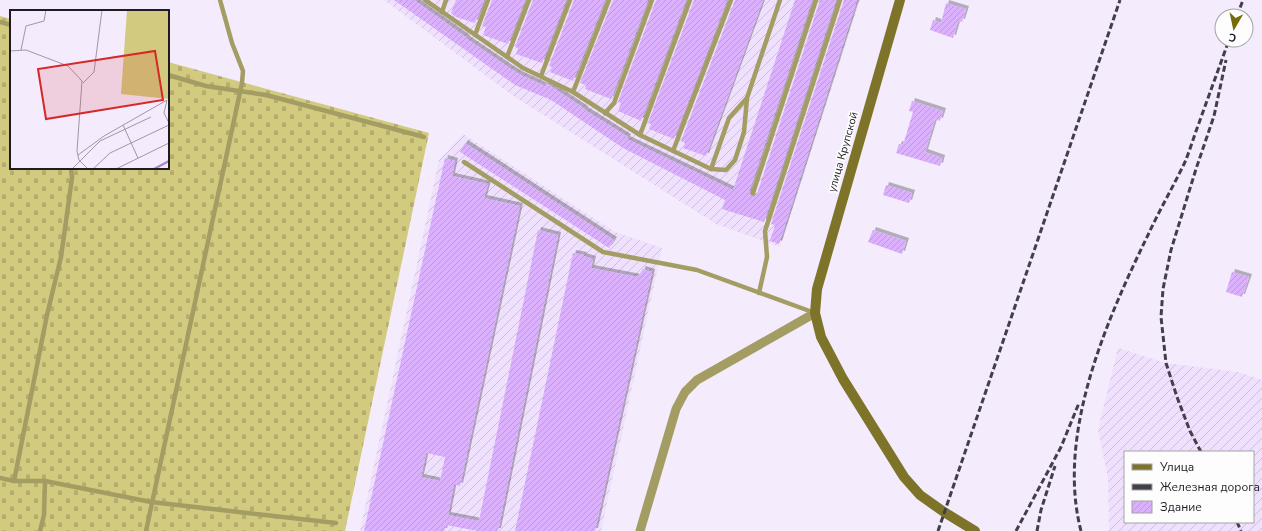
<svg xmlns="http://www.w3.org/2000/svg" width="1262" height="531" font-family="'Nunito Sans',sans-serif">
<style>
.industrial{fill:url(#industrial-furrows);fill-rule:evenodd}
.cemetery{fill:url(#cemetery-stones)}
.building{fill:url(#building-hatch);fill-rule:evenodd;filter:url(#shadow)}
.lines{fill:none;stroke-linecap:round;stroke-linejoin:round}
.lane{stroke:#a49d63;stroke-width:4.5}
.street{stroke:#a49d63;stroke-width:9}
.secondary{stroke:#7d742a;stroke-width:10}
.rail{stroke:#433f48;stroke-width:3;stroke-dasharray:6 3;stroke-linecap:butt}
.labels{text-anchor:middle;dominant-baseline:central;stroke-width:3.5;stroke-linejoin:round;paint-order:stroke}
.street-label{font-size:11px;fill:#1f1b23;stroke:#fdfdfd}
.inset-river{fill:none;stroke:#ac83cd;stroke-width:2}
.inset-road{fill:none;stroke:#9f98a6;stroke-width:1}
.view{fill:#d62828;fill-opacity:0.15;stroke:#d62828;stroke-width:2}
.inset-edge{fill:none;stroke:#1f1b23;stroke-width:2}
</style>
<defs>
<pattern id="industrial-furrows" width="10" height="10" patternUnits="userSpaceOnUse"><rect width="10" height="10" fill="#efe0fd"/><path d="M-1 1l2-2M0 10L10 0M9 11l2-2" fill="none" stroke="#ccc0d9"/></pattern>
<pattern id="cemetery-stones" width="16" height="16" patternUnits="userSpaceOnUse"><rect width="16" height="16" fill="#d2ca7e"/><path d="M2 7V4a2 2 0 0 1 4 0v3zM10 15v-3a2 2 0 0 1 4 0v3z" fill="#b4ad6d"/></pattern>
<pattern id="building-hatch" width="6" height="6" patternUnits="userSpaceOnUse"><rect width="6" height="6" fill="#dbb1fe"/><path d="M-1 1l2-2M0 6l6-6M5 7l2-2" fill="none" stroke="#bc98d9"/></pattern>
<filter id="shadow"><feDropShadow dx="3" dy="-3" stdDeviation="0" flood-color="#0004"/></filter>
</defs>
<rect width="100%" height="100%" fill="#f4ebfd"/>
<g class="industrial">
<path d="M384,0H860L780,247L716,224L512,95Z"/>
<path d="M463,134L615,232L662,248L601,531H360L439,160Z"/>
<path d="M1118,348L1166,363L1238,372L1262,380V531H1109L1108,478L1098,430ZM1125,452H1253V522H1125Z"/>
</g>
<path class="cemetery" d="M0,16L11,19V168H168V62L429,133L345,531H0Z"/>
<g class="building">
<path d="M394,0H414L467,38V39L511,69L521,75L545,86L546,83L585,109V110L628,137L627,139L733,190L795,0H812L749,192L750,195L753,197L757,194L820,0H836L764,222L722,209L725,200L623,148L551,100L515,85Z"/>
<path d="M456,0H484L475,23L456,17L451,13Z"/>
<path d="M492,0H525L508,44L483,35L486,27L482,26Z"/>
<path d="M533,0H566L542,63L516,54L518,48L515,47Z"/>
<path d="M574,0H605L573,81L550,72L552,67L549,66Z"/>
<path d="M613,0H648L611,99L585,89L586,85L580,83Z"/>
<path d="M656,0H686L641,121L618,111L621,103L618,102Z"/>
<path d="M694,0H727L674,139L649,129L651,124L648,123Z"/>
<path d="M735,0H763L706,156L683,148L685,143L681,141Z"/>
<path d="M844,0H857L779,244L770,241L775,225L771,224Z"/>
<path d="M946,3L966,9L962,22L958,21L953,38L930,30L933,20L941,23Z"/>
<path d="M912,101L943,111L940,121L935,119L925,152L942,158L940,166L896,153L899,144L903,145L913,112L909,111Z"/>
<path d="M465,143L614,240L609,248L460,152Z"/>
<path d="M445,158L455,161L452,176L488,184L484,198L520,206L460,486L454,484L448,515L479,521L538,230L558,235L498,531H478L446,525L444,531H364ZM426,453L445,457L440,481L421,477Z"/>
<path d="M886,185L912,193L909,203L883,195Z"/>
<path d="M873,230L906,241L902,254L868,242Z"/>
<path d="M573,253L584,255L583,256L593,259L591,268L638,277L643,269L652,272L595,531H515Z"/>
<path d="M1232,272L1249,277L1242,297L1226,292Z"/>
</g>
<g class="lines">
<g class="lane">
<path d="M425,0L523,68L573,92L640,135L711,169L726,170L735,160L744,132L747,98L780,0"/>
<path d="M442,12L446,0"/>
<path d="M0,22L11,25"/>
<path d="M475,35L488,0"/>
<path d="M507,57L529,0"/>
<path d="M168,75L206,86L266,95L424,137"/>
<path d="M541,76L570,0"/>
<path d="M573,92L609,0"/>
<path d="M605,113L614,103L652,0"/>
<path d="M640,135L690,0"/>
<path d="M673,151L731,0"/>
<path d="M464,162L603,252L697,270L815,313"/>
<path d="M711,169L729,118L747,98"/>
<path d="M753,193L816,0"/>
<path d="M759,293L767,257L765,231L840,0"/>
<path d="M0,478L14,481H45L151,502L336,523"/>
<path d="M14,481L47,315L61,257L72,178L71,168"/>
<path d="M40,531L44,515L45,481"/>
<path d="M146,531L242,83L243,71L232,43L220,0"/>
</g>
<path class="street" d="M640,531L676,409L685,392L697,380L815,313"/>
<path class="secondary" d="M900,0L817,289L815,313L821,337L843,379L904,477L920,495L944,512L975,531"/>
<g class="rail">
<path d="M1237,16L1243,0"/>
<path d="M1201,452L1190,431L1177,397L1166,363L1161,317L1163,289L1171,250L1196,169L1214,116L1226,60"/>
<path d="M1237,522L1241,531"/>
<path d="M938,531L1120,0"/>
<path d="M1016,531L1061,447L1079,403"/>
<path d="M1037,531L1041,510L1055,466"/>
<path d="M1081,531C1056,435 1106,321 1148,235C1159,211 1173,187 1185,162C1190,150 1194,136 1199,123C1209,95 1219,68 1229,40"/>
</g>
</g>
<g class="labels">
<g class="street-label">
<text transform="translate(843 152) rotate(-74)">улица Крупской</text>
</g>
</g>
<g transform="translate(10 10)">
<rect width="159" height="159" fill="#f4ebfd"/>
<path d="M117,0H159V89L111,84Z" fill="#d2ca7e"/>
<path class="inset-river" d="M144,159L159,151"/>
<path class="inset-road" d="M11,40L16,16L34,11L36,0M0,41L16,40L58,56L72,71L67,141L69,150L78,159M73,73L84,62L92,0M157,90L154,103L159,113M113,115L128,148M68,145L94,126L157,90M62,159L90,131L141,107M83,159L100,143L159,115M106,159L159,133"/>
<path class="view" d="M145,41L153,90L36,109L28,59Z"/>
<rect width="159" height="159" class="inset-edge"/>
</g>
<rect x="1124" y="451" width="130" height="72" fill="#fdfdfd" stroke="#a4a3a6"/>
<rect x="1132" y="464" width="20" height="6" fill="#7d742a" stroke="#a4a3a6"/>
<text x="1160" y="471" font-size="12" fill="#1f1b23">Улица</text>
<rect x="1132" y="484" width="20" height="6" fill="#433f48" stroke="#a4a3a6"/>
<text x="1160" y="491" font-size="12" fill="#1f1b23">Железная дорога</text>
<rect x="1132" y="501" width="20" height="12" fill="url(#building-hatch)" stroke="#a4a3a6"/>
<text x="1160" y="511" font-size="12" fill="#1f1b23">Здание</text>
<g transform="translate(1234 28) rotate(189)"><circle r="19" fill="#fdfdfd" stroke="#a4a3a6"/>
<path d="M0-3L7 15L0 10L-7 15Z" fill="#766c06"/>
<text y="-6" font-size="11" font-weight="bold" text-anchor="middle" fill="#1f1b23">С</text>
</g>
</svg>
